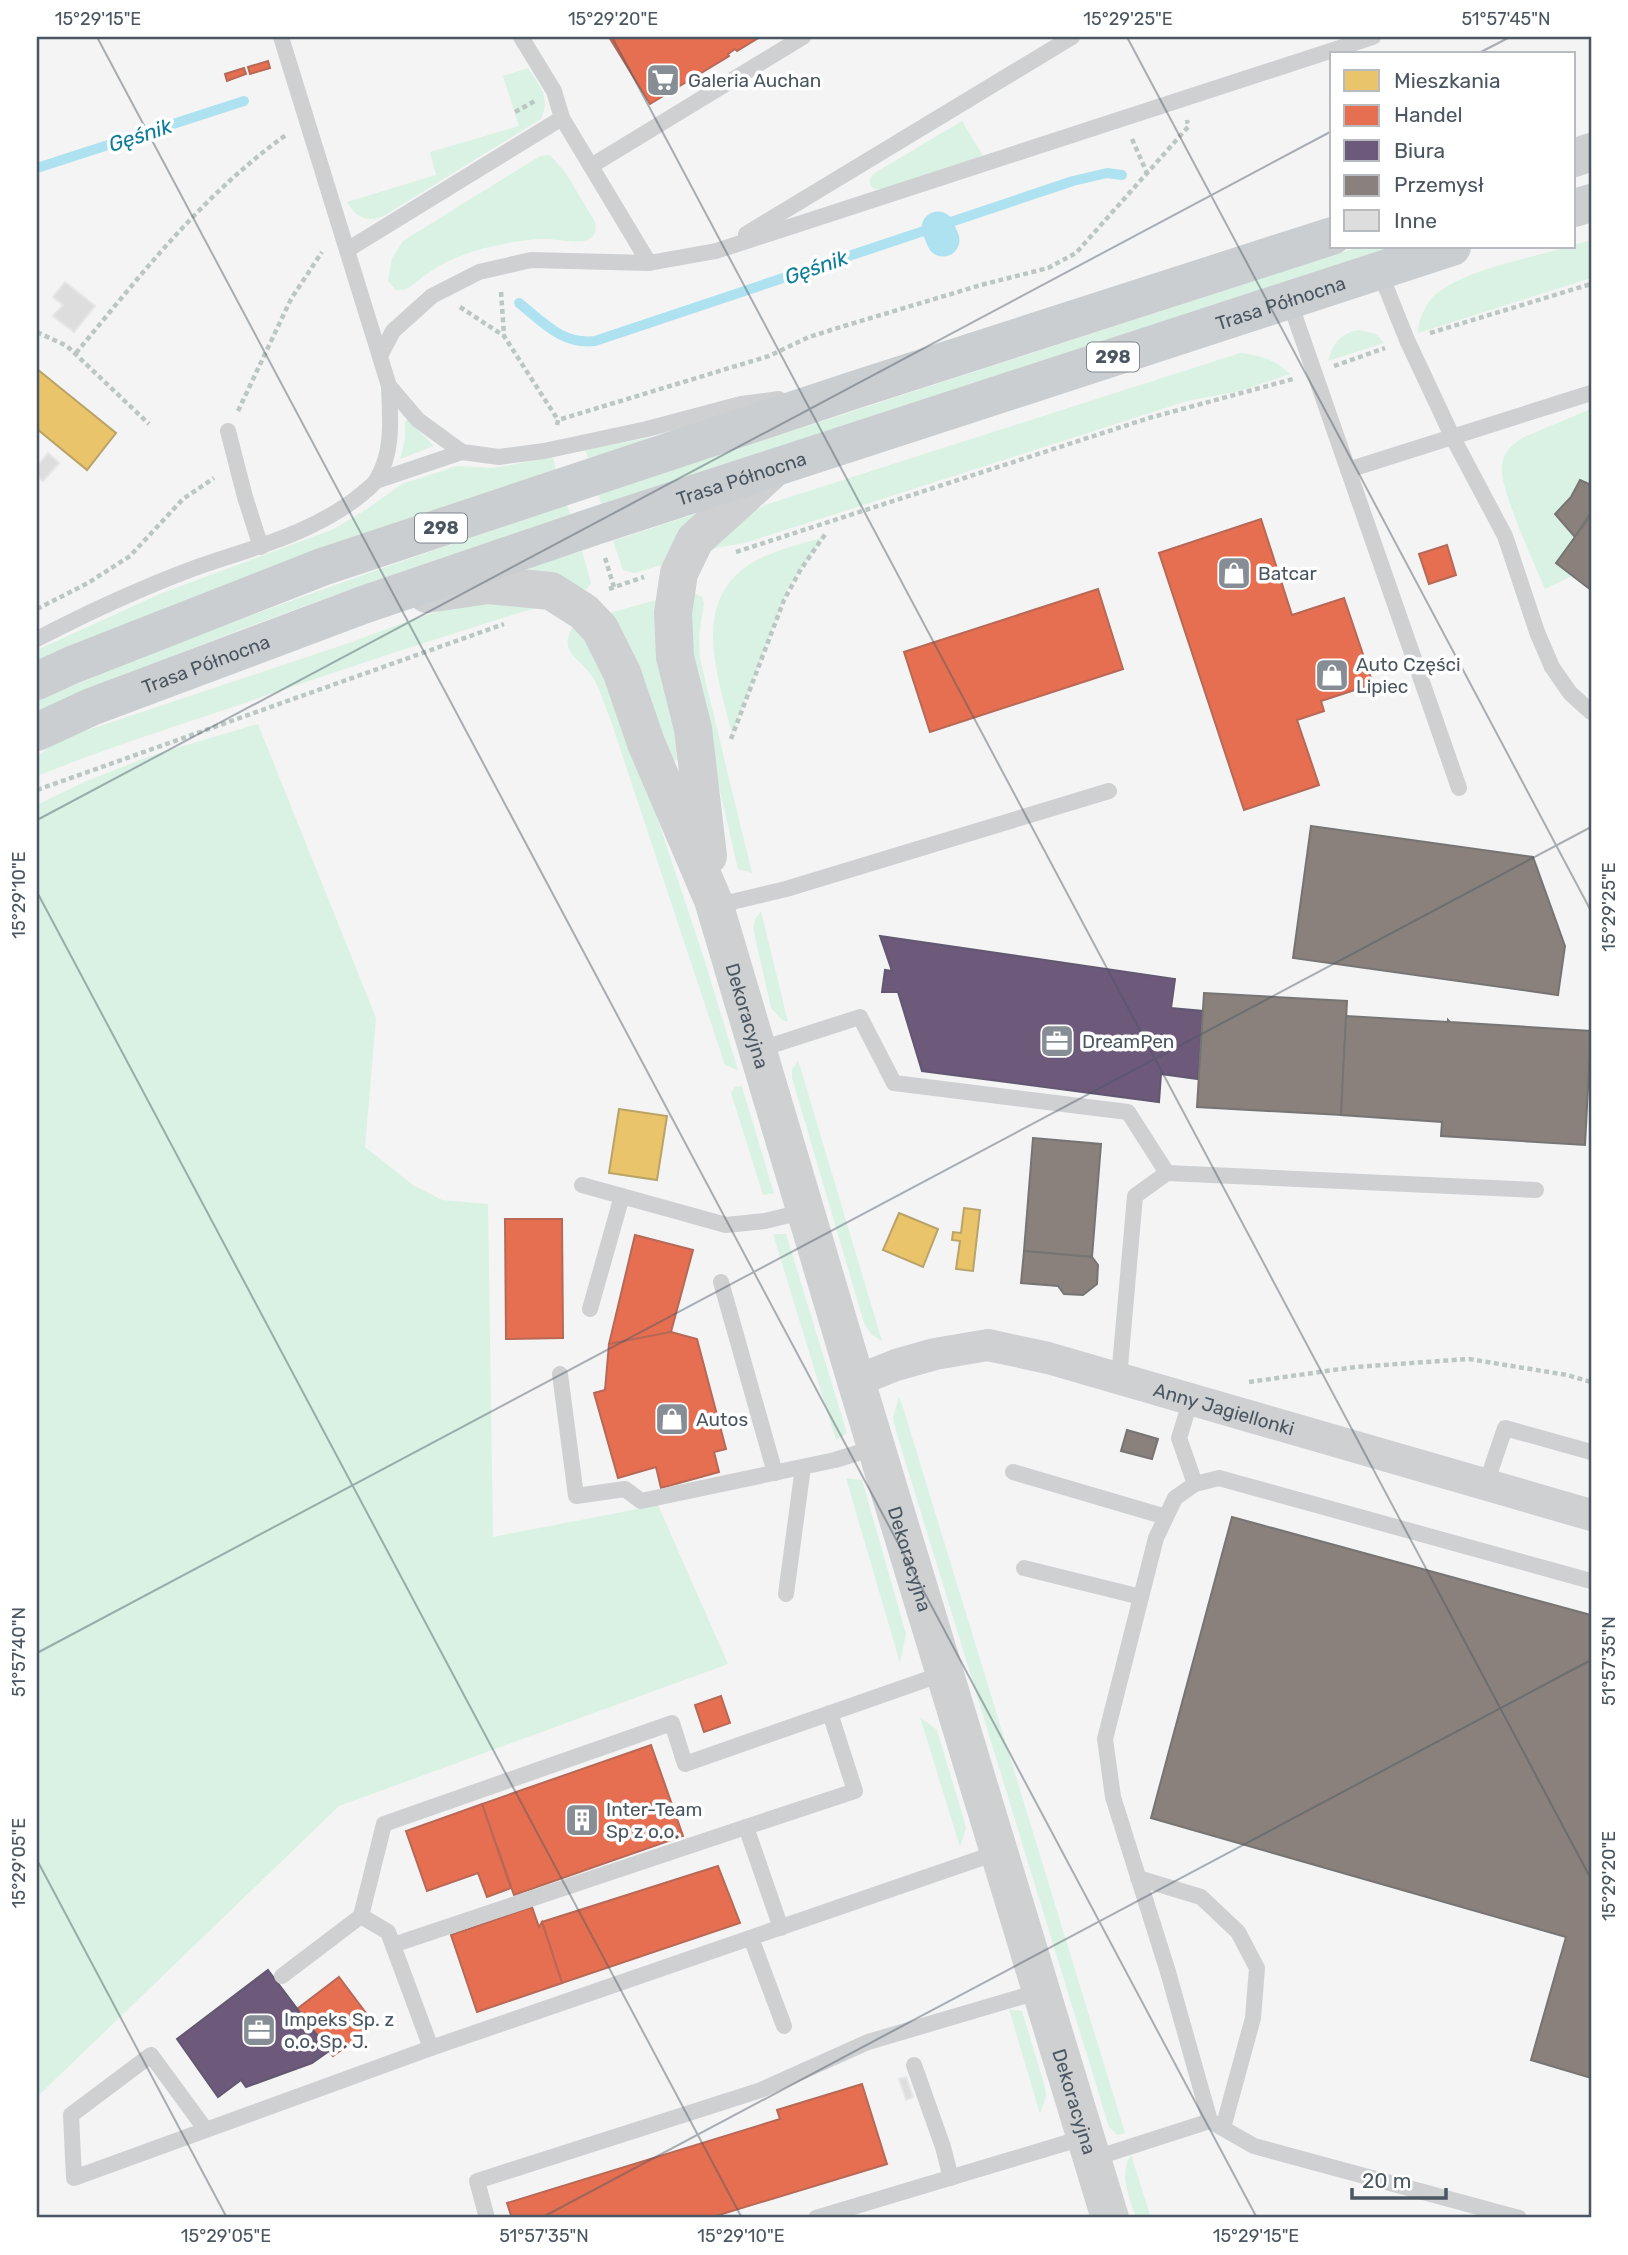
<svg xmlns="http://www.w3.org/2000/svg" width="1628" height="2255" font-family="Rubik,sans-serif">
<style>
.green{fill:#d9f2e3}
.homes{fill:#e9c46a;stroke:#b9a367;stroke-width:2}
.shops{fill:#e76f51;stroke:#b86856;stroke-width:2}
.offices{fill:#6d597a;stroke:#625872;stroke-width:2}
.industry{fill:#8a817c;stroke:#777474;stroke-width:2}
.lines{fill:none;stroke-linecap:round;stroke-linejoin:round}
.stream{stroke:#aee2f0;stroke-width:10}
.canal{stroke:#aee2f0;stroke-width:33}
.building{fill:#ddddde;stroke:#e5e6e7;stroke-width:2}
.path{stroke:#bcc7c4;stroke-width:4.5;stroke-dasharray:5 3.5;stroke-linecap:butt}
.service{stroke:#ced0d2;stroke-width:16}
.minor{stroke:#ced0d2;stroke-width:32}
.tertiary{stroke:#ced0d2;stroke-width:38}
.primary{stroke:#caced1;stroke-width:38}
.ticks{fill:none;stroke:#4a5661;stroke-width:2;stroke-opacity:0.45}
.labels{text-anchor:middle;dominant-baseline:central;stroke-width:7;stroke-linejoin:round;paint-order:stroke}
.shield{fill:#fff;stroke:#808990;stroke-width:2}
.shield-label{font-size:18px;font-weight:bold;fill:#4a5661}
.poi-label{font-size:19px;fill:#4a5661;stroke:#fff;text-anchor:start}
.street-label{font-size:19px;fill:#4a5661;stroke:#fff}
.water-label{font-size:21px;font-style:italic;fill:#0c7c9b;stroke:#fff}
.neatline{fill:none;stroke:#4a5661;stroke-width:2.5}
.ticks-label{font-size:18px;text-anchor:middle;fill:#4a5661}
</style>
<rect width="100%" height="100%" fill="#f4f4f4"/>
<g class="green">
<path d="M528,68C540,87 551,96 541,119L382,217C365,222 356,217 347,202L436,175L430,152L519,126L503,76Z"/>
<path d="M962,121L983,156L881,189H875L870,185V179L873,174Z"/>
<path d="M550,155L565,172L595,222C601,251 563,239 546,239C533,239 520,241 508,243C480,248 451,257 428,273C417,280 409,292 396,290L388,281L392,258L403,241L540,156Z"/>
<path d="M1591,240V278L1418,333C1418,319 1428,298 1440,291C1470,269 1530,258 1567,247H1574V245Z"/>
<path d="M1358,247H1395L602,506L598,494Z"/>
<path d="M1358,330L1376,334L1384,343L1328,361C1332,344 1341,333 1358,330Z"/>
<path d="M1240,353C1260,355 1275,360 1290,374L1240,391L1187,401L745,543L705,550L748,514L765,505Z"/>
<path d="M1591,409V485L1580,480L1571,497L1555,514L1575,537L1556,563L1572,576L1545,589C1535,565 1499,488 1502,466C1503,452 1512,444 1524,437Z"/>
<path d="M407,420L434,446L400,459L405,439V423Z"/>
<path d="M652,437L653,439L589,460L585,450Z"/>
<path d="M553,457L556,472L37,662V650L162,593L334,529L367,509L402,484L457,466L494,468Z"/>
<path d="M567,505L571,516C389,574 210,636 37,714V701C210,627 388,565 567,505Z"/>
<path d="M695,514L669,563L634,573L623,570L613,541Z"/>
<path d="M822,538L789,586L732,734C718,676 688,599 755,561C776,550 800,544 822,538Z"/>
<path d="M582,551L591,583L587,589L578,594L531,573L528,568Z"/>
<path d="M691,591L702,597L704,604L699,635L700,659L752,873L738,869L689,657Z"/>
<path d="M488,598L545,605C443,636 342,669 242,704C173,727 104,749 37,776V757L52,745L76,734L352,642L416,618Z"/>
<path d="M660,599L680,759L674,761L602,615Z"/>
<path d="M575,624L606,663L706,965L738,1070L725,1065L610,718C604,705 600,688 592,676C578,657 556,651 575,624Z"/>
<path d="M258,724L376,1018L365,1147L413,1185L442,1200L488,1204L493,1537L658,1505L728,1664L339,1806L37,2097V805L82,783L150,756Z"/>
<path d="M761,911L788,1022L782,1020L771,1008L753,928L755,919Z"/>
<path d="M798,1060L882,1341L871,1334L864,1323L792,1078V1070Z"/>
<path d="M742,1086V1087L774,1193L763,1195L731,1093L735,1087Z"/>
<path d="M773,1234H786L847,1433L836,1440Z"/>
<path d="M899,1397L901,1401L1125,2133L1117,2135L1109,2127L896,1431L893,1417Z"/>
<path d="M846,1478L862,1480L906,1634L900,1663Z"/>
<path d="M920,1717L937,1730L964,1820L966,1829L960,1847Z"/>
<path d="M1009,2009L1022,2011L1045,2087L1046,2096L1040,2114Z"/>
<path d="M1131,2155L1151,2218H1136C1130,2197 1118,2175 1131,2155Z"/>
</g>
<g class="homes">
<path d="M37,369L116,433L87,470L37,429Z"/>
<path d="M619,1109L667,1116L657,1180L609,1173Z"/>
<path d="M964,1208L980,1210L973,1271L956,1269L960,1241L952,1240L953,1232L961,1233Z"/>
<path d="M899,1213L938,1229L923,1267L883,1250Z"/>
</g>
<g class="shops">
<path d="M609,37H760L737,51L735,49L728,54L729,56L650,104Z"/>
<path d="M268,61L270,68L250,74L248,67Z"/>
<path d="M244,68L246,74L227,81L225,74Z"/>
<path d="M1261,519L1292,615L1344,598L1373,684L1321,701L1324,711L1297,720L1319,785L1244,810L1159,553Z"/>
<path d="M1447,545L1456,575L1429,584L1419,554Z"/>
<path d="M1098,589L1123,669L930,732L904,652Z"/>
<path d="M505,1219H562L563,1338L506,1339Z"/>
<path d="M635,1235L693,1250L671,1332L609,1344Z"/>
<path d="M671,1332L697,1339L726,1449L714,1452L719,1472L661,1488L656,1467L618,1478L594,1393L605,1390L609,1344Z"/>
<path d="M721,1696L730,1723L704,1732L695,1705Z"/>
<path d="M651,1745L683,1836L514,1895L482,1804Z"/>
<path d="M482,1804L511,1888L487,1897L478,1873L427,1891L406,1831Z"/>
<path d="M718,1866L740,1923L562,1983L542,1922Z"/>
<path d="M532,1907L539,1927L542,1922L562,1983L477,2012L451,1935Z"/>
<path d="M339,1977L375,2025L333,2056L297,2009Z"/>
<path d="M862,2084L887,2164L709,2218H512L507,2203L780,2119L777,2110Z"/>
</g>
<g class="offices">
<path d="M880,936L1175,979L1171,1008L1203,1011L1198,1079L1161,1074L1159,1102L922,1071L898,992H882L885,970L892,971Z"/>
<path d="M268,1970L329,2051L312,2063L246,2087L241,2080L218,2097L177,2039Z"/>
</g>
<g class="industry">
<path d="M1580,480L1591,485V512L1575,537L1555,514L1571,497Z"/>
<path d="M1591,515V590L1556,563Z"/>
<path d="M1311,826L1533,857L1565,946L1558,995L1293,958Z"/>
<path d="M1204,993L1347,1001L1341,1115L1197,1107Z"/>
<path d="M1346,1016L1448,1022V1020L1450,1022L1591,1031L1585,1145L1441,1136L1442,1122L1341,1115Z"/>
<path d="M1033,1138L1101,1144L1092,1257L1024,1251Z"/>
<path d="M1024,1251L1092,1257L1098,1265L1097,1284L1083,1295L1064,1294L1058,1286L1021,1283Z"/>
<path d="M1127,1430L1158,1439L1152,1459L1121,1451Z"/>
<path d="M1232,1517L1591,1615V2078L1531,2060L1566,1937L1151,1818Z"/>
</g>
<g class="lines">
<g class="stream">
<path d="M37,168L244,101"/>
<path d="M519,303C543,322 562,345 595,341L1073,181L1107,173L1122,175"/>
</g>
<path class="canal" d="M938,228L943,240"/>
</g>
<g class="building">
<path d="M65,282L95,306L74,332L53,316L63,305L53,297Z"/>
<path d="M48,453L59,463L43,481L37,476V466Z"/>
<path d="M906,2077L913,2097L906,2100L899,2079Z"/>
</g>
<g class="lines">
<g class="path">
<path d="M515,112L535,101"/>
<path d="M1132,139L1147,173"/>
<path d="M501,292L504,335"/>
<path d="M460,307L504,336L558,420"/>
<path d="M37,332L67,346L149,424"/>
<path d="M1430,333L1591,284"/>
<path d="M76,353C140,276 203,194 286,135"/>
<path d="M1334,366L1385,348"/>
<path d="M238,411L291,299L322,252"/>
<path d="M557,425L558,420L769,356L809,337L844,326L981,285L1048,268L1076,253L1188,127L1187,120"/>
<path d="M736,552L1149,418L1293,379"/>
<path d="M605,558L614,587"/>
<path d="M609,589L644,577"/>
<path d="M37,609L88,583L130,556L183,499L214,478"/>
<path d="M731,739L784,600L801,569L826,533"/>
<path d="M37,790L504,624"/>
<path d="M1249,1382L1355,1367L1469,1359L1567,1375L1591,1382"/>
</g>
<g class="service">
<path d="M521,37L554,91L562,118L649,263"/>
<path d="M591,166L803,37"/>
<path d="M746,234L1072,37"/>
<path d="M347,250L562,118"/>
<path d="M1379,270L1407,340L1453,438L1505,536L1537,632L1552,667L1570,693L1591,712"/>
<path d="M1289,300L1459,788"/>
<path d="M380,356L393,331L432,296L479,272L531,260L649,263L716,251L1373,37"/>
<path d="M389,386L418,420L462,452L499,457L544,451L647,429L741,404L779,399"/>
<path d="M228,431L245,497L261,547"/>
<path d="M1348,470L1591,393"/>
<path d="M376,481L462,452"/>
<path d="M37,639C87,613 139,589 192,569C251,548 313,534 362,494C367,489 374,485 377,479C394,451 390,417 389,386L281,37"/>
<path d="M715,906L786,889L1109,791"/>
<path d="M758,1050L860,1017L894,1083L1128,1112L1167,1173"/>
<path d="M582,1185L726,1225L765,1221L806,1211"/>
<path d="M721,1282L775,1473"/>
<path d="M590,1309L622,1196"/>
<path d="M560,1374L576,1496L625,1489L641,1501L835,1460L877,1447"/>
<path d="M1119,1378L1135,1196L1167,1173L1536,1190"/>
<path d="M1191,1399L1179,1438L1195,1484"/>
<path d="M1013,1472L1166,1517"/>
<path d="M1486,1484L1505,1428L1591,1452"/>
<path d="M1024,1568L1141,1597"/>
<path d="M786,1594L803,1467"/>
<path d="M1138,1878L1201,1897L1238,1932L1257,1968L1253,2018L1223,2128"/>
<path d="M361,1916L384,1824L672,1723L685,1764L945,1673"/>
<path d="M781,1928L746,1827L855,1791L830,1713"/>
<path d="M751,1938L784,2026"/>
<path d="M393,1945L746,1827"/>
<path d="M282,1976L361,1916L388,1932L431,2048"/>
<path d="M914,2065L943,2147L951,2178"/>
<path d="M206,2130L151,2055L71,2115L74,2178L431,2048L999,1852"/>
<path d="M1092,2159L1210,2121"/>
<path d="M487,2218L477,2181L761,2090L868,2042L1041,1991"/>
<path d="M816,2218L1086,2137"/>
<path d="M1519,2218L1254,2146L1210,2121L1168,1972L1113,1797L1105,1739L1156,1538L1175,1498L1195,1484L1219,1478L1591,1581"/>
</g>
<path class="minor" id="s1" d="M856,1381L896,1365L935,1354L988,1345L1048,1358L1591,1515"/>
<g class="tertiary">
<path id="s2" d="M427,594L488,585L551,591L584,612L600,629L622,673L646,743L713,900L856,1381L1110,2218"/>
<path d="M708,856L693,729L675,657L673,613L679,573L695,540L774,468"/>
</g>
<g class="primary">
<path d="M1574,158L1591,152"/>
<path d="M1574,208L1591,203"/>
<path d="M37,681L72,665L322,567L851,391L1332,236"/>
<path id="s3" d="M37,732L91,707L363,605L595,526L1452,247"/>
</g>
</g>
<path class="ticks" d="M97,37L1257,2218M612,37L1591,1879M1127,37L1591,911M1477,54L1510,37M37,820L1332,131M37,892L742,2218M37,1653L1591,827M37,1860L227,2218M541,2218L1591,1660"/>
<defs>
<g id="supermarket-square" transform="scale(1.75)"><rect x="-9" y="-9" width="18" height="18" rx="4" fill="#868d94" stroke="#fff"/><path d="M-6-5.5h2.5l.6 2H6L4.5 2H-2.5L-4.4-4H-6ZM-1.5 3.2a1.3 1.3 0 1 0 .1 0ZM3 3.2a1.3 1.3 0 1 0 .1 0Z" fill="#fff"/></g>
<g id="shop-square" transform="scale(1.75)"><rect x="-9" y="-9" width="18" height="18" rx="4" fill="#868d94" stroke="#fff"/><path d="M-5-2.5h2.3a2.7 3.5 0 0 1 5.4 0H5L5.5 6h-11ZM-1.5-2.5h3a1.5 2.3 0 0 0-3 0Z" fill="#fff"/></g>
<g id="office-square" transform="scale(1.75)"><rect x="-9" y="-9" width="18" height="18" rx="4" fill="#868d94" stroke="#fff"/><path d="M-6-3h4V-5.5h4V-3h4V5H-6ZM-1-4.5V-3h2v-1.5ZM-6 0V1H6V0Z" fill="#fff"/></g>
<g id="building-square" transform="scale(1.75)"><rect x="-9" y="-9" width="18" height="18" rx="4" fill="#868d94" stroke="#fff"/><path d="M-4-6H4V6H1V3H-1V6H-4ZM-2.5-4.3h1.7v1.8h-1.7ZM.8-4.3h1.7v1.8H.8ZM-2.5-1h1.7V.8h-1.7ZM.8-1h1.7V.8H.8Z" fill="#fff"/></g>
</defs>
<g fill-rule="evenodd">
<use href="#supermarket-square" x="663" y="80"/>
<use href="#shop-square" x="1234" y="573"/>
<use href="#shop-square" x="1332" y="675"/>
<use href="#office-square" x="1057" y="1041"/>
<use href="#shop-square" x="672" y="1419"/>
<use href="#building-square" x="582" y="1820"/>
<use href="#office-square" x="259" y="2030"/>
</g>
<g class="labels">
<g class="shield">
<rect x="1087" y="342.5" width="52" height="29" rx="5"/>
<rect x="415" y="513.5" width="52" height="29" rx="5"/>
</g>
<g class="shield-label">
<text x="1113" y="357">298</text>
<text x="441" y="528">298</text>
</g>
<g class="poi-label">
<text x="688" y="80">Galeria Auchan</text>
<text x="1258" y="573">Batcar</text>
<text x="1356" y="664">Auto Części<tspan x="1356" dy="22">Lipiec</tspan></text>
<text x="1082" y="1041">DreamPen</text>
<text x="696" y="1419">Autos</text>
<text x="606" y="1809">Inter-Team<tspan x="606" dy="22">Sp z o.o.</tspan></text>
<text x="284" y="2019">Impeks Sp. z<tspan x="284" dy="22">o.o. Sp. J.</tspan></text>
</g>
<g class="street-label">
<text stroke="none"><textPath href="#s3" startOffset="1316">Trasa Północna</textPath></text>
<text stroke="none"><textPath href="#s3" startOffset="749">Trasa Północna</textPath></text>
<text stroke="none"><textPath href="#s3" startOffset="182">Trasa Północna</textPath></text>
<text stroke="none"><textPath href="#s2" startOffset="602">Dekoracyjna</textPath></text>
<text stroke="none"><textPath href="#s1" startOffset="382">Anny Jagiellonki</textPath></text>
<text stroke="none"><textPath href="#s2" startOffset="1169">Dekoracyjna</textPath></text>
<text stroke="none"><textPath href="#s2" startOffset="1736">Dekoracyjna</textPath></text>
</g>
<g class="water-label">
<text transform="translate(140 135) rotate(-18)">Gęśnik</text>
<text transform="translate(816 267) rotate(-19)">Gęśnik</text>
</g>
</g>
<rect width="1628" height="2255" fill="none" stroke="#ffffff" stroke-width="77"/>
<rect x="1330" y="52" width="245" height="196" fill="#ffffff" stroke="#b7bbc0" stroke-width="2"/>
<rect x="1344" y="70" width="35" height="21" fill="#e9c46a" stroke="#b7bbc0" stroke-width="2"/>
<text x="1394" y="88" font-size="21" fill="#4a5661">Mieszkania</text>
<rect x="1344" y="105" width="35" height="21" fill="#e76f51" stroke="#b7bbc0" stroke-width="2"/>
<text x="1394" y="122" font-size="21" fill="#4a5661">Handel</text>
<rect x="1344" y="140" width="35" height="21" fill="#6d597a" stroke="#b7bbc0" stroke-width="2"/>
<text x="1394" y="158" font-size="21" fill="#4a5661">Biura</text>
<rect x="1344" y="175" width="35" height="21" fill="#8a817c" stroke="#b7bbc0" stroke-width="2"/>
<text x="1394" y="192" font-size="21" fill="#4a5661">Przemysł</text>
<rect x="1344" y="210" width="35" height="21" fill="#ddddde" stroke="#b7bbc0" stroke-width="2"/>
<text x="1394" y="228" font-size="21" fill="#4a5661">Inne</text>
<path d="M1352 2188v10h94v-10" fill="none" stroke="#4a5661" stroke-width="3.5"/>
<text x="1362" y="2188" font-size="21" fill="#4a5661" stroke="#ffffff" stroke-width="5" paint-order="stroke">20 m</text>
<rect x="38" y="38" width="1552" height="2178" class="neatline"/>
<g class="ticks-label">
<text x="98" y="25">15°29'15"E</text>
<text x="613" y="25">15°29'20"E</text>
<text x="1128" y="25">15°29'25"E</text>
<text x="1506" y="25">51°57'45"N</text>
<text transform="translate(19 895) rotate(-90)" y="6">15°29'10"E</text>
<text transform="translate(1609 907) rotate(-90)" y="6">15°29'25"E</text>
<text transform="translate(19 1652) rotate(-90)" y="6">51°57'40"N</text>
<text transform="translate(1609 1661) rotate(-90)" y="6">51°57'35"N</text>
<text transform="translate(19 1863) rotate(-90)" y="6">15°29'05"E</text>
<text transform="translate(1609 1876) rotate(-90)" y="6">15°29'20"E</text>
<text x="226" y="2242">15°29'05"E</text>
<text x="544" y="2242">51°57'35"N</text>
<text x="741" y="2242">15°29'10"E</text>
<text x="1256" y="2242">15°29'15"E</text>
</g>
</svg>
